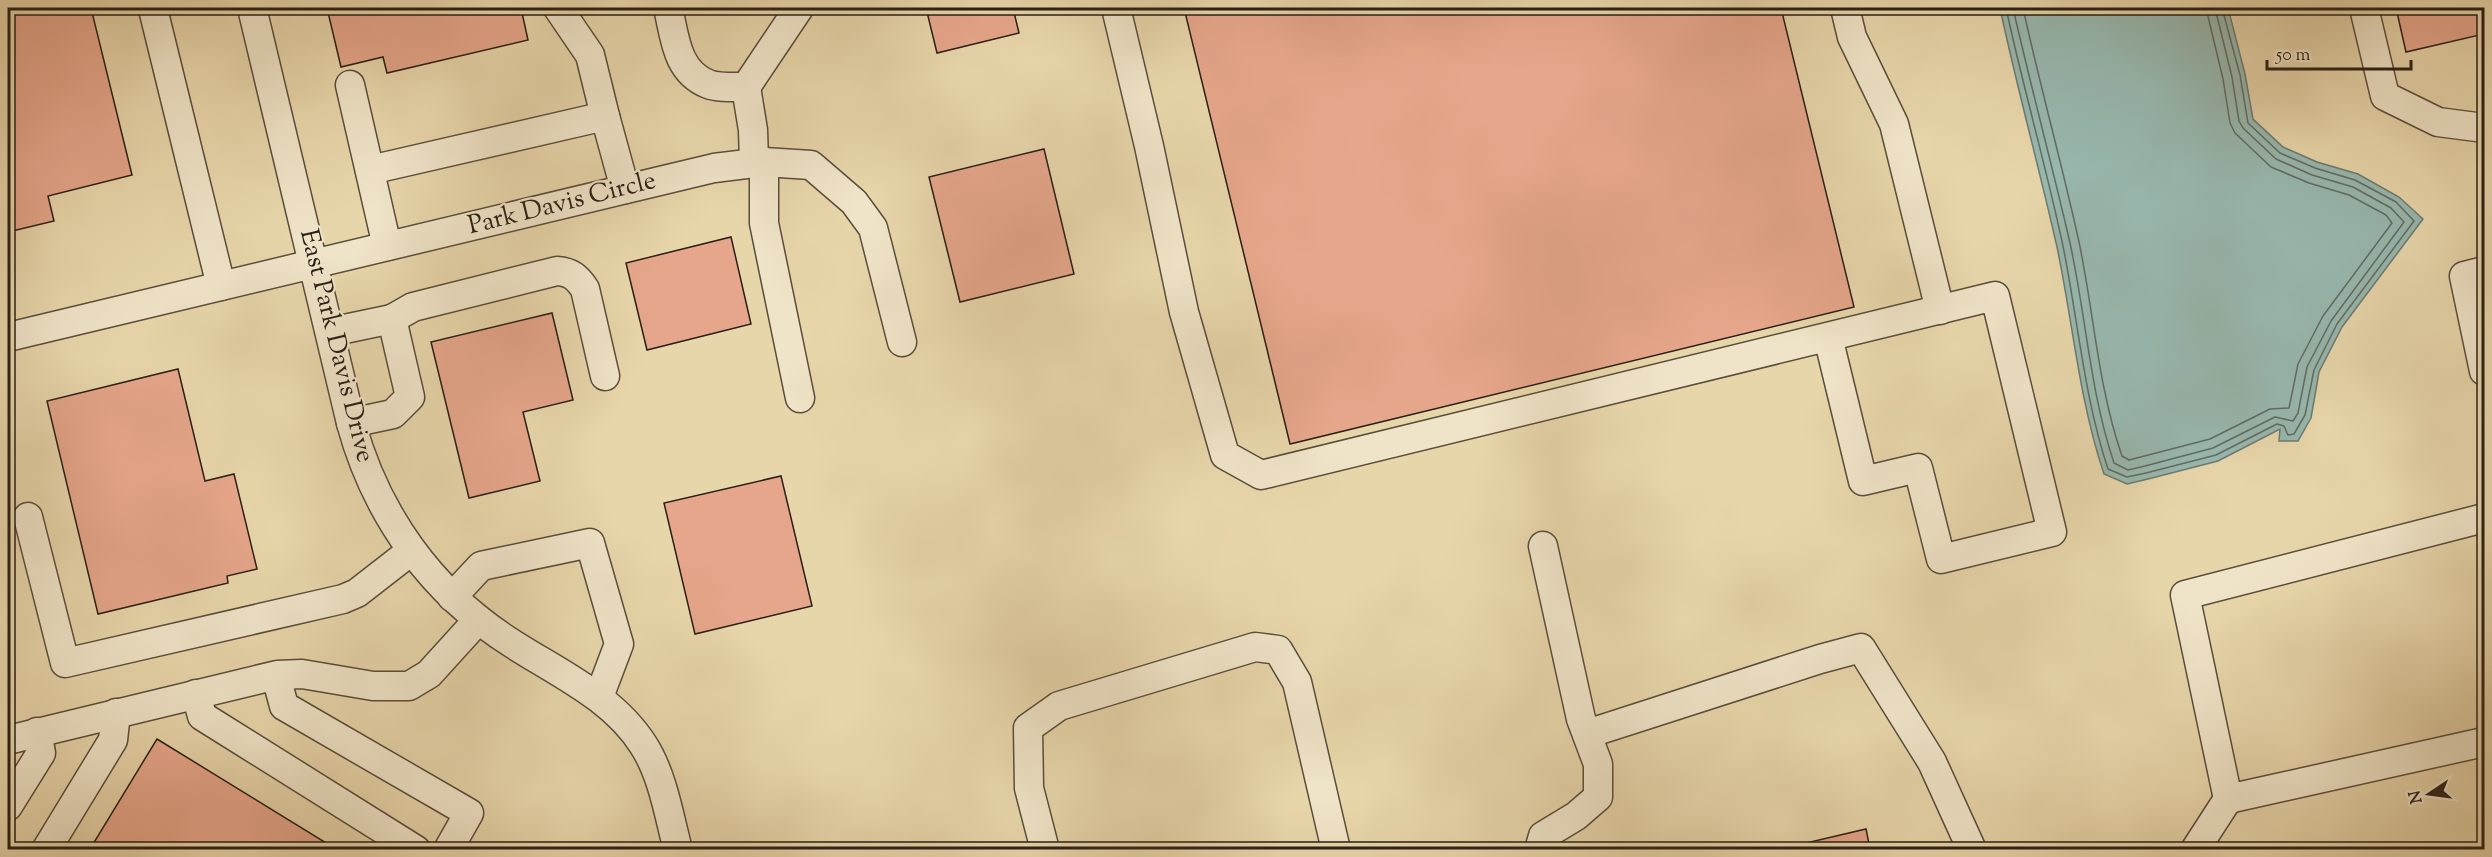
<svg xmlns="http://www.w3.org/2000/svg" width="2492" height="857" font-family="'Sorts Mill Goudy',serif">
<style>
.water{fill:#98b8af;stroke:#6c7b72;stroke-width:1.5}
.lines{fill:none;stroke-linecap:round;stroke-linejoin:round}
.shore{stroke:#606c62;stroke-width:1.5}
.building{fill:#e6a68b;stroke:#291f16;stroke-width:1.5}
.minor-casing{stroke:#594d3b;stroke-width:31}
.minor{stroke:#f0e4c8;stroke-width:28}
.labels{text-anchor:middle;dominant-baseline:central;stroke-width:4.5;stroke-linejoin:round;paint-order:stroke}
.street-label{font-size:26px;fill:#291f16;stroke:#f0e4c8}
</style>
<rect width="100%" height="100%" fill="#e8d6ab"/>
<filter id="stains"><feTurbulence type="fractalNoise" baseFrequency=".00333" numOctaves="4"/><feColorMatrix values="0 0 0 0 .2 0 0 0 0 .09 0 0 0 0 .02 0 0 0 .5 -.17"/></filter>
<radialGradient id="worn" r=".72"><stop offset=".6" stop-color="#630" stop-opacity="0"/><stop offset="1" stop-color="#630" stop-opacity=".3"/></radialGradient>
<path class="water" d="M2000,8H2228L2245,74L2253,119L2283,147L2317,162L2358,174L2399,197L2423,219L2342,327L2319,372L2311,418L2298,441H2279L2280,429L2218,461L2148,479L2127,484L2104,474C2079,400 2073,323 2057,247C2039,167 2017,88 2000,8Z"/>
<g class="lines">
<g class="shore">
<path d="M2006,8C2023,87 2046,166 2063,246C2078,320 2084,397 2108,469L2127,477L2146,473L2216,455L2277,424L2284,426L2288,435L2294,434L2305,415L2314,370L2337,324L2414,221L2396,202L2355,180L2315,168L2280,153L2248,123L2240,75L2222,8"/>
<path d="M2013,8C2031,87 2052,165 2070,243C2086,316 2090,392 2114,463L2128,470L2145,466L2213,448L2275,417L2293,421L2298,413L2307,367L2331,321L2404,222L2391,208L2353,187L2312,175L2276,159L2243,128L2239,121L2232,77L2215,8"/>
<path d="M2023,8C2040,86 2062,164 2079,242C2094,313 2098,387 2122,456L2129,460L2210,439L2270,409L2289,408L2298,364L2323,316L2392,223L2386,215L2349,195L2309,183L2271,167L2235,133L2230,123L2223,79L2206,8"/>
</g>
</g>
<g class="building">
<path d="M8,8H91L132,175L48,196L54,221L8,232Z"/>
<path d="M327,8H521L528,40L387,73L383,57L341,67Z"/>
<path d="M926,8H1013L1019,33L937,53Z"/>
<path d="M1184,8H1781L1854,307L1290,444Z"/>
<path d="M2396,8H2484V34L2406,52Z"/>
<path d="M1044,149L1074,274L960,302L929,177Z"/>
<path d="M731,237L751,324L647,350L626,263Z"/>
<path d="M552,313L573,400L523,412L540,481L469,498L431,342Z"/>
<path d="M178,369L205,481L234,474L257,569L227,576L228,583L98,614L47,401Z"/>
<path d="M781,476L812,606L695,634L664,503Z"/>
<path d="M157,739L336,849H90Z"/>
<path d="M1866,829L1870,849H1807L1806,843Z"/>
</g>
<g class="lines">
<g class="minor-casing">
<g id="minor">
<path d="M252,8L351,423C376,515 432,593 513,644C560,674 614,698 644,746C663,776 669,816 678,850"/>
<path d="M558,8L590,55L605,116"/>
<path d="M668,8C675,37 676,71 708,84C718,88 734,87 746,87L753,130L754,162"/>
<path d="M1116,8L1149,146L1184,312L1225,455L1261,475L1995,296L2052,532L1941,559L1918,468L1863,481L1828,337"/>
<path d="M1845,8L1852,37L1894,124L1940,310"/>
<path d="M2364,8L2385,96L2438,122L2484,128"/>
<path d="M153,9L221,286"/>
<path d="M350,85L387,246"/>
<path d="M746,87L799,8"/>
<path d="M764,162V223L800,398"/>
<path d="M370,170L605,116L625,189"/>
<path d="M2484,271L2464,276L2484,371"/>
<path d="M392,319L413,307L557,271C571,272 577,277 585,289L605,376"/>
<path d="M330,332L392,319L410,397L393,414L351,423"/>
<path d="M8,337L714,168L764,162L811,165L854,202L873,228L902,342"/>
<path d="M28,517L65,663L343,599L357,593L411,551"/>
<path d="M2484,518L2185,595L2228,799L2484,742"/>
<path d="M452,597L481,566L590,543L619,644L599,697"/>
<path d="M276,676L284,706L469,813L448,850"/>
<path d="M196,694L202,716L416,850"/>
<path d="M1587,734L1820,659L1861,648L1932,762L1972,850"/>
<path d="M8,740L277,675L302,674L373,686H409L429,674L478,620"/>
<path d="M8,806L41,753L37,732"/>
<path d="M46,850L113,740L116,713"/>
<path d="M1045,850L1029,788L1028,728L1059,706L1255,647L1278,650L1297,682L1336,850"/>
<path d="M1539,850L1543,836L1576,816L1598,797V764L1581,719L1543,546"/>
<path d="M2195,850L2228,799"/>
</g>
</g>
<use href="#minor" class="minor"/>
</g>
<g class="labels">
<g class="street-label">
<text transform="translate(562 204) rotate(-14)">Park Davis Circle</text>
<text transform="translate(336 346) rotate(76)">East Park Davis Drive</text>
</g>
</g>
<rect width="2492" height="857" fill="none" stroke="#e8d6ab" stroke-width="30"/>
<rect x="9" y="9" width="2474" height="839" fill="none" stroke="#291f16" stroke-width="3"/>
<rect x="15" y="15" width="2462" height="827" fill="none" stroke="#291f16" stroke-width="1.5"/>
<g transform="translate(2429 794) rotate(257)" stroke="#f0e4c8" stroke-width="4.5" paint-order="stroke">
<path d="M0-4.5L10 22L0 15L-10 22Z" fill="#291f16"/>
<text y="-9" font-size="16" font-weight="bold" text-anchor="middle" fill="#291f16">N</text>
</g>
<path d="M2267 60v9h144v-9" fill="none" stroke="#291f16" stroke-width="3"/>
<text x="2276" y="60" font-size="18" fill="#291f16" stroke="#f0e4c8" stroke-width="4.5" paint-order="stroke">50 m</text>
<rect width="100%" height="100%" filter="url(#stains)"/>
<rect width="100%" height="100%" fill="url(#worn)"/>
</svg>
